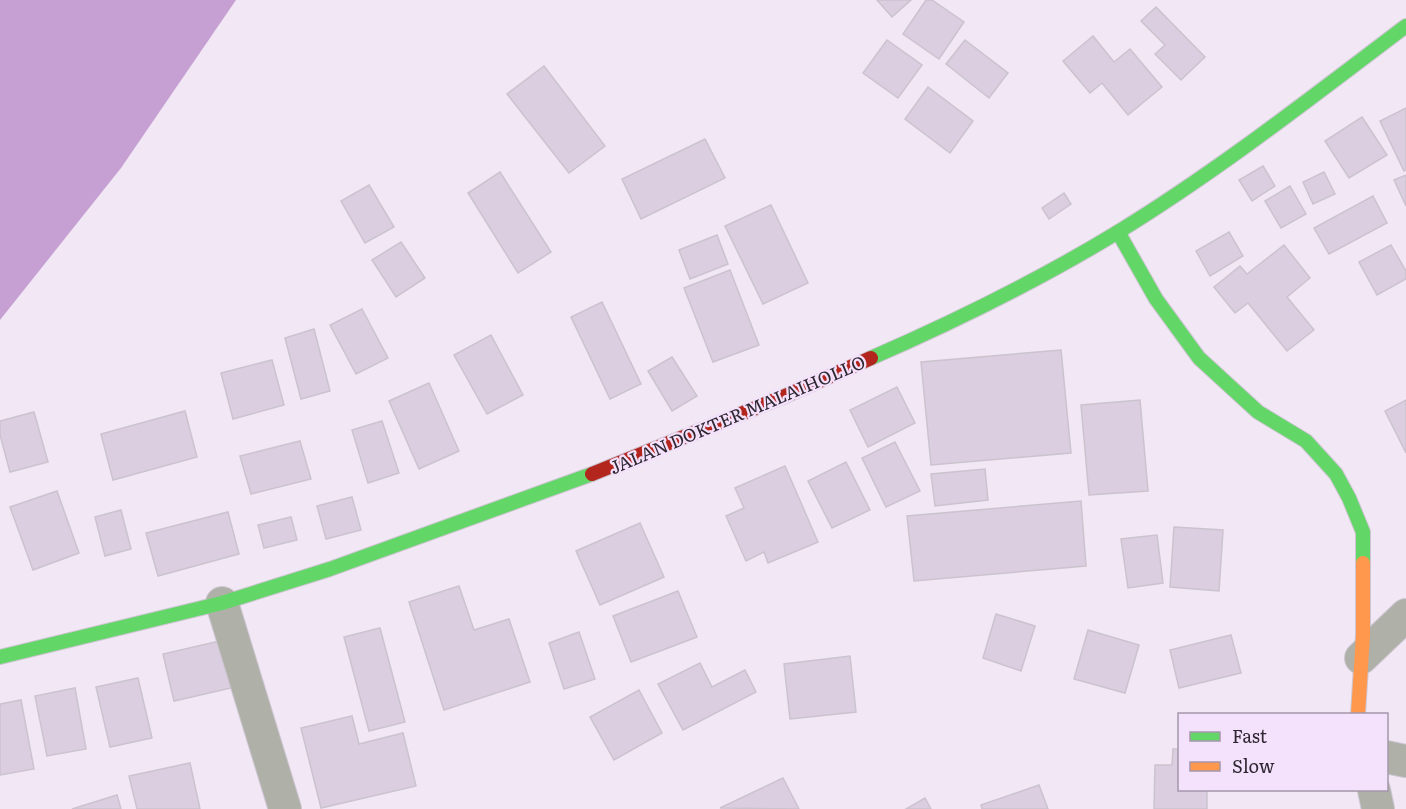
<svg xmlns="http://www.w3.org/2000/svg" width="1406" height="809" font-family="Literata,serif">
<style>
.water{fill:#c6a0d2}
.building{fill:#dbcee0;stroke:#cbc3ce;stroke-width:1.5}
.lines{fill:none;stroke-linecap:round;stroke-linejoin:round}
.street-casing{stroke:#cdc5d1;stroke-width:34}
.fast-casing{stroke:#cdc5d1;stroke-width:16}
.slow-casing{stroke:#cdc5d1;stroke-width:16}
.jam-casing{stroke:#cdc5d1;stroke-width:16}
.street{stroke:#afb1a8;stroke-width:32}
.fast{stroke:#63d668;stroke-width:14}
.slow{stroke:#ff974d;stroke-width:14}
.jam{stroke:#b3261e;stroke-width:14}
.labels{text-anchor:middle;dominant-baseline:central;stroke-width:4.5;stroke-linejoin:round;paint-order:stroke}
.street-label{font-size:18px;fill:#2f2832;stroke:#f4e1fb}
</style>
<rect width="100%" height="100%" fill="#f1e7f5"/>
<path class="water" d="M0,0H236L121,168L0,320Z"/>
<g class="building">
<path d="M877,0H911L892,17Z"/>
<path d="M926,0H932L964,22L939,59L903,34Z"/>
<path d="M1156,7L1205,57L1181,80L1155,54L1165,45L1141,21Z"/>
<path d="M1093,36L1114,62L1130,49L1162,87L1128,115L1102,83L1090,93L1063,61Z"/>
<path d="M887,40L922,65L898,98L863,73Z"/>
<path d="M965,40L1008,73L989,98L946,64Z"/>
<path d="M544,66L605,146L569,173L507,94Z"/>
<path d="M928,87L973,121L950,153L905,119Z"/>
<path d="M1406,108V170L1404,171L1380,121Z"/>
<path d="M1362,117L1387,155L1349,178L1325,141Z"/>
<path d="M705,139L725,178L641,219L622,179Z"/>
<path d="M1263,166L1275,186L1252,201L1239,180Z"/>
<path d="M500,172L551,252L518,273L468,193Z"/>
<path d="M1324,172L1335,194L1313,204L1303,182Z"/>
<path d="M1406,175V206L1394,180Z"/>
<path d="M369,185L394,227L365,243L341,201Z"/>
<path d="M1290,186L1306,214L1281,228L1265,201Z"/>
<path d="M1064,193L1071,204L1049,219L1042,208Z"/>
<path d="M1373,196L1387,223L1329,254L1314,228Z"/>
<path d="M771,205L808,283L763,304L725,226Z"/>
<path d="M1229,232L1243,256L1210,276L1196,251Z"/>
<path d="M717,235L728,264L690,279L679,250Z"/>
<path d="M401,242L425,278L396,297L372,260Z"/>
<path d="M1284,245L1310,278L1287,297L1314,330L1287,351L1248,303L1235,313L1214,287L1240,266L1247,274Z"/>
<path d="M1391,245L1406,271V279L1377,295L1359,262Z"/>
<path d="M730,270L759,345L713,362L684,288Z"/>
<path d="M602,302L641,384L610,399L571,317Z"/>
<path d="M362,309L388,358L356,374L330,325Z"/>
<path d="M314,329L330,391L301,399L285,338Z"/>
<path d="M491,335L523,395L487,414L454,355Z"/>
<path d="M1061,350L1071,453L931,465L921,362Z"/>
<path d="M672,357L697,396L672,411L648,371Z"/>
<path d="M272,360L284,405L233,419L221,373Z"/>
<path d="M429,383L459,451L419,469L389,401Z"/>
<path d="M897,387L915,423L868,447L850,410Z"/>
<path d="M1140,400L1148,491L1089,495L1081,405Z"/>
<path d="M1406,400V453L1385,411Z"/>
<path d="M185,411L197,457L113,480L101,434Z"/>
<path d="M34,412L48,462L10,472L0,435V421Z"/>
<path d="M382,421L399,473L368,483L352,430Z"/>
<path d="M300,441L311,479L251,494L240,456Z"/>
<path d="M895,442L920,491L886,507L862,458Z"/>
<path d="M846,462L870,510L832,528L808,481Z"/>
<path d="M785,466L818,542L768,563L764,552L746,561L726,516L744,508L735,488Z"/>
<path d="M985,469L988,500L935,506L931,474Z"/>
<path d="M57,491L79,553L33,570L10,507Z"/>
<path d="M352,497L361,530L326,539L317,506Z"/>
<path d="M1081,501L1086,566L914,581L907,516Z"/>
<path d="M121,510L131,549L105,556L95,517Z"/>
<path d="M228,512L239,554L158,576L146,533Z"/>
<path d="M291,517L297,540L264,548L258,525Z"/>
<path d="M640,523L664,577L600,605L576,551Z"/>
<path d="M1174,527L1223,530L1219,591L1170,587Z"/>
<path d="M1157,535L1163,583L1128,588L1121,539Z"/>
<path d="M459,586L474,630L509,619L530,682L444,710L409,602Z"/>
<path d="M678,591L697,637L631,662L613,616Z"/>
<path d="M996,614L1035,626L1021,671L983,658Z"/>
<path d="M380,628L405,722L369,731L344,637Z"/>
<path d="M1088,630L1139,645L1125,693L1074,679Z"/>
<path d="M579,632L595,679L564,689L549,643Z"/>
<path d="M1231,635L1241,673L1179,688L1170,650Z"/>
<path d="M220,641L231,688L174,701L163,654Z"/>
<path d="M850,656L856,712L790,719L784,664Z"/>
<path d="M700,663L712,687L745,670L756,692L683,730L658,684Z"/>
<path d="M138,678L152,738L110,747L96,687Z"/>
<path d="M75,688L86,749L47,756L35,696Z"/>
<path d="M639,690L662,733L614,760L590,717Z"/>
<path d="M21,700L34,769L0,775V704Z"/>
<path d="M352,716L359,744L403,733L416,786L321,808L301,728Z"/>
<path d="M1173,749H1180V790H1207V809H1154L1155,765H1172Z"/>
<path d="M190,763L200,809H137L129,776Z"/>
<path d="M783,778L799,809L720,808Z"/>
<path d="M1039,785L1048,809H982L981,805Z"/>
<path d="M117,795L121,809H72Z"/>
<path d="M925,798L931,809H906Z"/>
</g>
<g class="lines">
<g class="street-casing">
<g id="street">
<path d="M222,603L285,809"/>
<path d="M1361,658L1406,615"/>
<path d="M1386,757L1406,761"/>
<path d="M1374,790L1378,809"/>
</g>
</g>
<g class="fast-casing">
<g id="fast">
<path d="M1118,232L1156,299L1199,358L1258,412L1306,441L1336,474L1349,498L1363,532V563"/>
<path d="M871,358C956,321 1039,280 1118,232C1219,170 1312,97 1406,26"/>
<path d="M0,657L222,603L330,569L592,474"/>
</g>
</g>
<g class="slow-casing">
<path id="slow" d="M1358,714L1363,635V563"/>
</g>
<g class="jam-casing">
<path id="jam" d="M592,474L790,394L871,358"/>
</g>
<use href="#street" class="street"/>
<use href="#fast" class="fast"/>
<use href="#slow" class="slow"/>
<use href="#jam" class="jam"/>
</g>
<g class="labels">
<g class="street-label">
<text transform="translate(737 414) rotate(-23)">JALAN DOKTER MALAIHOLLO</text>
</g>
</g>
<rect x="1178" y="713" width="210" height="78" fill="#f4e1fb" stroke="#a597ab" stroke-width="1.5"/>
<rect x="1190" y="732" width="30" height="9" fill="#63d668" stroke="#a597ab" stroke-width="1.5"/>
<text x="1232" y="743" font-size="18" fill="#2f2832">Fast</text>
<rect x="1190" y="762" width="30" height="9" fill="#ff974d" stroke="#a597ab" stroke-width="1.5"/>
<text x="1232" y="773" font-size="18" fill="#2f2832">Slow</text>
</svg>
